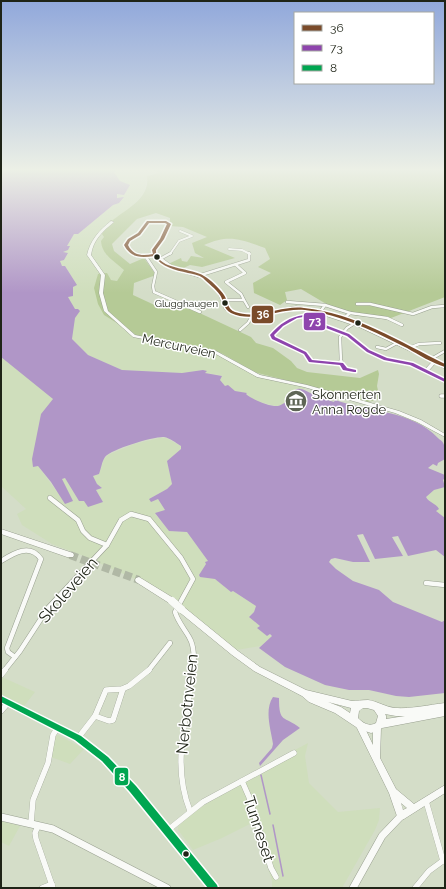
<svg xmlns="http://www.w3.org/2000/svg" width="446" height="889" font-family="Raleway,sans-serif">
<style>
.built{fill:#cfdebc}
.green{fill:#b5ca96}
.water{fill:#b096c7}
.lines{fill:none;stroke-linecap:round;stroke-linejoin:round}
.stream{stroke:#b096c7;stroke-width:1.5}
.trunk-tunnel{stroke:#b0b8a5;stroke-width:8;stroke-dasharray:8 3.5;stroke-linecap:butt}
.minor-far4-casing{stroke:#99a090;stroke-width:2.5}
.minor-far3-casing{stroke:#99a090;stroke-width:3.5}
.minor-far2-casing{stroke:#99a090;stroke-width:4.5}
.minor-far1-casing{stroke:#99a090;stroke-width:5.5}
.minor-casing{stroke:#99a090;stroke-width:6}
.tertiary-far2-casing{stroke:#99a090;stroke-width:4.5}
.tertiary-far1-casing{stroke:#99a090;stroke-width:5.5}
.tertiary-casing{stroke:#99a090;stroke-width:8}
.secondary-casing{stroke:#99a090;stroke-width:1}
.trunk-casing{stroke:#99a090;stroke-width:1}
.minor-far4{stroke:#f9faf7;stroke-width:2}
.minor-far3{stroke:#f9faf7;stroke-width:2.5}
.minor-far2{stroke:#f9faf7;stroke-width:3.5}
.minor-far1{stroke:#f9faf7;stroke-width:4.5}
.minor{stroke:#f9faf7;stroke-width:5.5}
.tertiary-far2{stroke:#f9faf7;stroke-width:3.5}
.tertiary-far1{stroke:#f9faf7;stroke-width:4.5}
.tertiary{stroke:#f9faf7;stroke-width:7}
.secondary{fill:#f9faf7;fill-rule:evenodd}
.trunk{fill:#f9faf7;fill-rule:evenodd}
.trunk-bridge-casing{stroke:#99a090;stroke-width:8;stroke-linecap:butt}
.trunk-bridge{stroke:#f9faf7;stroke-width:8}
.bus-1-casing{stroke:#fff;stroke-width:3}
.bus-2-casing{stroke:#fff;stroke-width:3}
.bus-3-casing{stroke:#fff;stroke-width:3}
.bus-1{fill:#7a4b2a;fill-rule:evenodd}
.bus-2{fill:#8e44ad;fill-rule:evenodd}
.bus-3{fill:#00a651;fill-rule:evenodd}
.bus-dot{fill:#1f2417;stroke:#fff;stroke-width:1.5}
.labels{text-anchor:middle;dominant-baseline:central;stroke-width:3;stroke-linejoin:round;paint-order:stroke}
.far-bus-label{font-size:10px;fill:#1f2417;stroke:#fff;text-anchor:end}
.street-label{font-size:13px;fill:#1f2417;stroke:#fff}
.poi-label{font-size:13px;fill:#1f2417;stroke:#fff;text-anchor:start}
.near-street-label{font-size:16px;fill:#1f2417;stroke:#fff}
.line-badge{stroke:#fff;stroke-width:1.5}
.badge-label{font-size:11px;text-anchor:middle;font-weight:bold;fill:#fff}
</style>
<rect width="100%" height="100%" fill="#d4ddc8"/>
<g class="built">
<path d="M118,169H153L160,173L147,179L144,192L139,199L120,217L105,226L104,237L112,260L124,270L117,281L99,277L104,315L130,332L223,354L240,365L279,379L309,385L304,389H298L288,395L297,399L292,403L276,406L256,401L252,399L246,393L235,391L225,386L220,380L222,376L220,375L205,373L203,370L182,373L122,370L88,355L72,339L75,310L68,297L73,291V287L76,285L67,268L62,267L59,261L64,260L68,254L63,253L74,234H78L113,205L122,200L123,198H116L118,194L124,195L126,189L129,187L119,180L115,174L114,171Z"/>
<path d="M1,357L53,398L38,466L57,492L62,479L65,478L79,501L103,502L96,490L102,488L97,484L93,476L99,474L104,459L108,455L134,444L160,438H166L181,446V449L167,461L172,484L167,489L149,499H158L165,510L156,515L169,531L187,532L208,561L199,575L215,579L231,592L233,591L256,606L254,612L249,616L260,626L257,628L265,634L272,636L261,646L236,650L137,580L81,555L52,544L22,525L17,514L26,509L1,486Z"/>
<path d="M445,487V518L436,511L431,502L426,497L434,490Z"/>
<path d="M2,677L35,692L24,706L1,694Z"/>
<path d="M58,735L84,749L70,764L51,757L54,737Z"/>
<path d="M308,743L305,756L309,783L338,812L380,808L379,820L375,830L342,888H272V881L254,822L222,838L193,850L178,830V827L188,816L211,801L250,780L265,766Z"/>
<path d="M1,821L20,826L9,846L1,842Z"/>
</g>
<path class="green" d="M153,169H445V297L391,318L358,316L328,305L301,289L285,292L287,300L280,305L254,293L253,283L271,273L258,267L270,259L265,248C240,239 229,234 204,245L235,258L202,267L190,265L179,270L166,265L181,258L182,261L193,263L187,262L191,256L204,258L195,253L192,243L207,237L183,227L170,226V218L156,213L137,219L112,244L114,251L130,264L144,258L156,275L134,283L133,295L161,308L176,302L251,337L256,343L273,348L291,361L297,368L307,372L360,378L378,370L379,374L377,386L380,399L368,402L352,400L335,393L254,372L223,354L200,347L139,337L104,315L98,304L94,288L98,274L107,273L111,280L117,281L124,270C114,261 102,255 101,241L104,237L102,234L104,228C118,212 151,202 147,176L159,173Z"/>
<g class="water">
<path d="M1,169H118L114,172L120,181L130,185L124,195L117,194V198L124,197L119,203L113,205L78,234H74L67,246H70L68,250L63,252L68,253L64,260L60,261L62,266H65L77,285L73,287V296L68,297L75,309H78L80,311L75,318L72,339L88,355L122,370L182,373L203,370L207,371L205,373L222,376L220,380L225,386L228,385L235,391L247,393L246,394C251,399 270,407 278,406C284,404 286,400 292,402L296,399L288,395C300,384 302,390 313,394L312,395L334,402L335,400C369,412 411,410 438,438C440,440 443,441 444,445C445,447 445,456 445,459L438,463L437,466L433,464L428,468L445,475V478L443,480L445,487L434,490L426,497C429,503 436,503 439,509L436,511L445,518V557L436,550L408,556L398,536L392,537L403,556L375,559L363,534L357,535L370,562H353L335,558L331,559L329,562L336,569L353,581L379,590L393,602L442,622L445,620V693L409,697L396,696L369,690H349L325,685L285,667L259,648L272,636L270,634L267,636L257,628L260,626L249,617L254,612L256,606L233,591L231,592L215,579L200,577L199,575L206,564L205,562L208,561L187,532L169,531L155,513L165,510L158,499L151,502L149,499L167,489L172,484L167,461L181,449V446C176,443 170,438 164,437C155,436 111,449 105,457C102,461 101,469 99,474L93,476L97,484L102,488L96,490L103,502L88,507L84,501H79L65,478L62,479L73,501L65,504L51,482L38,466L33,467L32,459L41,414L53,399L1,357Z"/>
<path d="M273,697L279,698C279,724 284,715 300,728L283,740L260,766L259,763L272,748L273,744C271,730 264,710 273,697Z"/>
</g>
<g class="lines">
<g class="stream">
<path d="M261,775L270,814"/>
<path d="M273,825L283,876"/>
</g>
<path class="trunk-tunnel" d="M70,555L139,580"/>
<g class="minor-far4-casing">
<g id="minor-far4">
<path d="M229,249L242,250L250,254"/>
<path d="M135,254L126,245L129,240L139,234L148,222H166L169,224L162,239L154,250L155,254"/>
<path d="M170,254L179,241L192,236L180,231"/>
</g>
</g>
<g class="minor-far3-casing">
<g id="minor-far3">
<path d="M133,253L142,256L155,255V253"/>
<path d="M146,257L156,272L153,286L154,292L200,312"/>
<path d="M160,259L171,253"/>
<path d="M201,275L249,260V253"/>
<path d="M224,300H244L241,294L226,282L245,273L236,265"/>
<path d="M244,300L248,307"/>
<path d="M287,302L325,305L320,312"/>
<path d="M357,304H370L413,314L432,307L445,306"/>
<path d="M325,305L350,313L343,319"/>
<path d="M350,313L387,318L402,325"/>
<path d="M240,330L248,323L252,316"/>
<path d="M377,347L386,349L397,343"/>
<path d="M409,348L419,344L440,343"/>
<path d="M431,359L445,351"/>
<path d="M323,362L311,361L305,353L273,338L272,335L282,325L296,317L304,316L348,335L368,351L386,359L402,362"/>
<path d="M341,362L340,337L347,328L355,323"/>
<path d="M434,362L435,361"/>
</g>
</g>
<g class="minor-far2-casing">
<g id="minor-far2">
<path d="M313,361L341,364L345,369L354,371"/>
<path d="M397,361L411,364L445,381"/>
<path d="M341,364V361"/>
<path d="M426,371L435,361"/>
<path d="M441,396H445"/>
</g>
</g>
<g class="minor-far1-casing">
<g id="minor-far1">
<path d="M50,498L78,520L83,531L90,538L107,545"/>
<path d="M1,561C14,553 30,543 41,559L7,648L8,652L15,657"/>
<path d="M426,583L445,585"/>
<path d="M4,671L20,651L48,608L107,545L121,520L131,514L149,519L181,558L193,579L175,612C178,622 184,628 189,637C195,647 194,659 193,671"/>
<path d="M148,671L170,643"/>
</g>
</g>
<g class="minor-casing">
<g id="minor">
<path d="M1,675L5,670"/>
<path d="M1,711L8,703"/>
<path d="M95,716L109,721L113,720L123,689"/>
<path d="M78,738L95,716L106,690L122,689L129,686L149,670"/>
<path d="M242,781L249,797L271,868L276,877"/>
<path d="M426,801L443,861"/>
<path d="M190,811C171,763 187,719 193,670"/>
<path d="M31,823L33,800L48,763L53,735L58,727"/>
<path d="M38,826L35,833L36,839L53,888"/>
<path d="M168,830L203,802L294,753"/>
<path d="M42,888L52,884"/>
<path d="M415,888L429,871L444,860"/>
</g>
</g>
<g class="tertiary-far2-casing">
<path id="tertiary-far2" d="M155,255L171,267L204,277L220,293L226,308L234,313L252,316L296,308L320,312L359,325L437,362"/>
</g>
<g class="tertiary-far1-casing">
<path id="tertiary-far1" d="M435,361L445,366"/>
</g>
<g class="tertiary-casing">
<g id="tertiary">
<path d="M1,699L78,738L105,759L133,789L214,888"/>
<path d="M1,817L53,829L167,888"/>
<path d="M353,888L382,836L401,816"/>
</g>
</g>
<g class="secondary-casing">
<g id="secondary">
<path d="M111,221L114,222C103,231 93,240 91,255L105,275L103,293L108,311L135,335L216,351L260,375L307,385L399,411L421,420L445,434V437L417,422L395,413L304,387L257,377L214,353L133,337L104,311L99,293L101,275L87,255C90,241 99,230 111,221Z"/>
<path d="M360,723L363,724L373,745V727L374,725L377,724L380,725L381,727L380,758L396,789L414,804L445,785V793L404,819L401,820L398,819L389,793L356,726L357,724ZM401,803L407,808L403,810Z"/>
</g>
</g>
<g class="trunk-casing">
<g id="trunk">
<path d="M1,529L73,553L74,555L73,557H67L1,534Z"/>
<path d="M139,577L175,599L176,601L175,603L172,604L169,603L136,582L135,580L136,578Z"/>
<path d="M181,606L184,607L238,651L260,667L306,690L352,701C357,701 362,700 368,700C377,701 385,707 395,708C412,709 428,705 445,703V716L382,728L378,731L371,733L359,729L335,713L309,702L302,696L254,671L232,655L178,611L177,609L178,607ZM328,702L351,708L350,713L341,707ZM363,708H367L374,710L378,716L376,723C369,727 363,723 358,718L359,711ZM385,714L396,716H405L386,719V716Z"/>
</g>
</g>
<use href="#minor-far4" class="minor-far4"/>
<use href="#minor-far3" class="minor-far3"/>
<use href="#minor-far2" class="minor-far2"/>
<use href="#minor-far1" class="minor-far1"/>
<use href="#minor" class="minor"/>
<use href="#tertiary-far2" class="tertiary-far2"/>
<use href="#tertiary-far1" class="tertiary-far1"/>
<use href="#tertiary" class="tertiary"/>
<use href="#secondary" class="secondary"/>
<use href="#trunk" class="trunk"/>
<g class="trunk-bridge-casing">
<path id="trunk-bridge" d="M172,601L181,609"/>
</g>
<use href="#trunk-bridge" class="trunk-bridge"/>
<g class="bus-1-casing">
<path id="bus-1" d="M147,221H166L171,224L164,239L156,250C156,252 156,254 157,256C164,270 192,268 204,276C210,279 220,289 224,295C228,301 227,309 235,312C258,320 281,305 304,308C355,313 400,342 445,364V367C432,363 419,355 407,348C375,332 342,315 305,310C281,307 254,324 231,313C223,309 224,301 220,295C216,289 208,283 203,278C199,275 193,274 188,273C175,270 162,267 154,256C141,258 131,258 124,245L128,239L138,233ZM149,223H165L167,224L160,239L152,250L153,254C143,256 133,256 128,245L130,241L140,235Z"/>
</g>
<g class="bus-2-casing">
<path id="bus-2" d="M304,315L328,326L349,334L369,350L387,358L413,363L445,379V382L410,365L384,360L367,352L347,336L326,328L303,317L297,318L283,326L274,335L275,337L306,352L312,360L343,363L347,368L356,370V372H354L343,370L340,365L309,362L304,354L272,339L270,335C280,324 289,317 304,315Z"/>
</g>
<g class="bus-3-casing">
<path id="bus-3" d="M1,696L81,736L108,757L136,786L217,885L218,888H208L130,792L102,761L75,740L1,702Z"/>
</g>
<use href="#bus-1" class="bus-1"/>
<use href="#bus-2" class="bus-2"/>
<use href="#bus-3" class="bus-3"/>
</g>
<linearGradient id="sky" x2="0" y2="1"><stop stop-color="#91a8db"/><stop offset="0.58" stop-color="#ecf0e6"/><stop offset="1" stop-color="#ecf0e6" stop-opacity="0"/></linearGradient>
<rect width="446" height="293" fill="url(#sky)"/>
<defs>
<g id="museum-disc" transform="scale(1.15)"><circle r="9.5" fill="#5e6555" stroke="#fff"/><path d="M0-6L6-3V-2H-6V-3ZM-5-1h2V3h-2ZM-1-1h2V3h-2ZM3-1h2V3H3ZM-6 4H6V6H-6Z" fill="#fff"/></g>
</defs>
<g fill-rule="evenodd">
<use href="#museum-disc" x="296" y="401"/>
</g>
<g class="bus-dot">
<circle cx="157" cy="257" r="3.5"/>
<circle cx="225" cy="303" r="3.5"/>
<circle cx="358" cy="323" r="3.5"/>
<circle cx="186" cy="854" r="3.5"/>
</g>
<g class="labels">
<g class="far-bus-label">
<text x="218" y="303">Glugghaugen</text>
</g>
<g class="street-label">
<text transform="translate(179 346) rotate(12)">Mercurveien</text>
</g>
<g class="poi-label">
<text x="312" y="394">Skonnerten<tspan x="312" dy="15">Anna Rogde</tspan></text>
</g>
<g class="near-street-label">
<text transform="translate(68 590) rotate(-49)">Skoleveien</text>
<text transform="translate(187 704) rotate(-84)">Nerbotnveien</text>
<text transform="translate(259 829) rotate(72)">Tunneset</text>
</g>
</g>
<g class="line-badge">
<rect x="251" y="305" width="23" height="19" rx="4" fill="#7a4b2a"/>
<rect x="303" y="312" width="23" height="19" rx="4" fill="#8e44ad"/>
<rect x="114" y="767" width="15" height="19" rx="4" fill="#00a651"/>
</g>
<g class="badge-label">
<text x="263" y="318">36</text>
<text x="315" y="325">73</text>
<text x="122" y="781">8</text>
</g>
<rect width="446" height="889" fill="none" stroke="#1f2417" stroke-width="4"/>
<rect x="294" y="12" width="140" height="72" fill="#ffffff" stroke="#a5a7a2"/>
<rect x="302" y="25" width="20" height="6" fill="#7a4b2a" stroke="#a5a7a2"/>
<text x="330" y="32" font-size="12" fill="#1f2417">36</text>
<rect x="302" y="45" width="20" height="6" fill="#8e44ad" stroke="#a5a7a2"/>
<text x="330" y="52" font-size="12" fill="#1f2417">73</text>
<rect x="302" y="65" width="20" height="6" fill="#00a651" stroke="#a5a7a2"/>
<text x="330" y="72" font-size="12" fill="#1f2417">8</text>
</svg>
